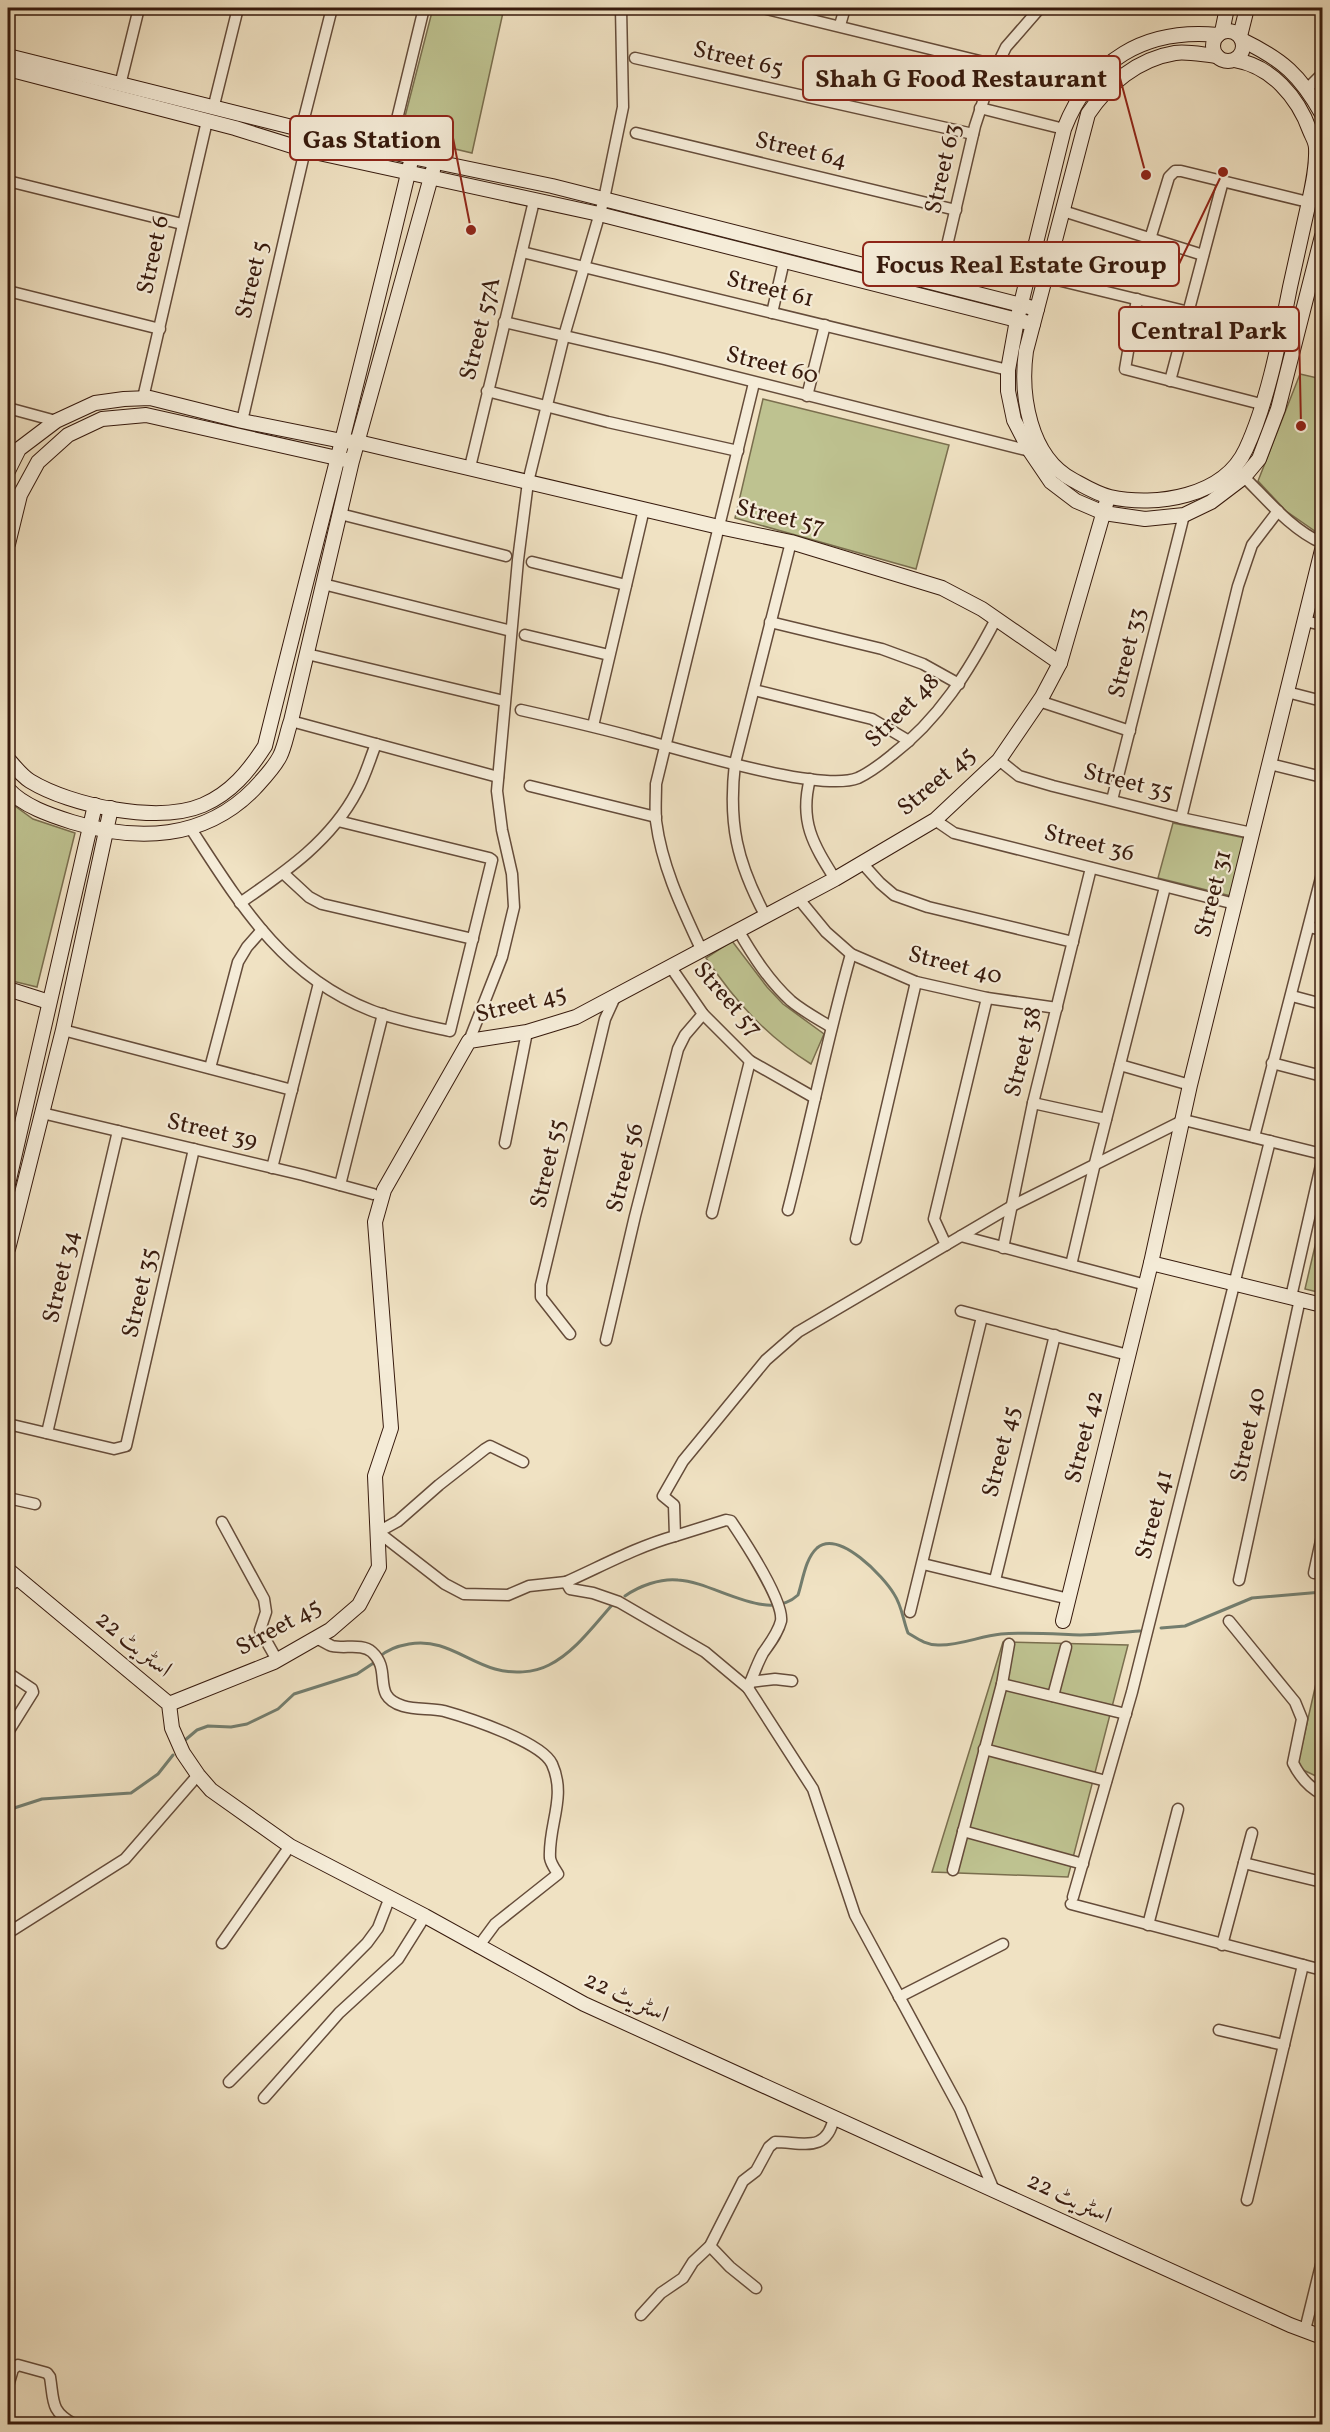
<svg xmlns="http://www.w3.org/2000/svg" width="1330" height="2432" font-family="Vollkorn,Amiri,serif">
<style>
.green{fill:#bec290;stroke:#7a6e4e;stroke-width:1.5}
.lines{fill:none;stroke-linecap:round;stroke-linejoin:round}
.stream{stroke:#737d6e;stroke-width:3}
.street-casing{stroke:#654c3a;stroke-width:13}
.secondary-casing{stroke:#371a0d;stroke-width:16}
.street{stroke:#f5ecd8;stroke-width:10}
.secondary{stroke:#f5ecd8;stroke-width:14}
.labels{text-anchor:middle;dominant-baseline:central;stroke-width:4.5;stroke-linejoin:round;paint-order:stroke}
.street-label{font-size:24px;fill:#371a0d;stroke:#f5ecd8}
.leader{fill:none;stroke:#8f2418;stroke-width:2}
.callout-dot{fill:#8f2418;stroke:#f5ecd8;stroke-width:2}
.callout{fill:#f5ecd8;stroke:#8f2418;stroke-width:2}
.callout-label{font-size:26px;text-anchor:middle;font-weight:bold;fill:#371a0d}
</style>
<rect width="100%" height="100%" fill="#f0e2c3"/>
<filter id="stains"><feTurbulence type="fractalNoise" baseFrequency=".00333" numOctaves="4"/><feColorMatrix values="0 0 0 0 .2 0 0 0 0 .09 0 0 0 0 .02 0 0 0 .5 -.17"/></filter>
<radialGradient id="worn" r=".72"><stop offset=".6" stop-color="#630" stop-opacity="0"/><stop offset="1" stop-color="#630" stop-opacity=".3"/></radialGradient>
<g class="green">
<path d="M433,8H504L472,153L400,136Z"/>
<path d="M1300,374L1322,379V536L1286,511L1258,481Z"/>
<path d="M763,399L949,445L916,569L735,518Z"/>
<path d="M8,801L33,819L75,833L37,987L8,980Z"/>
<path d="M1173,823L1245,838L1231,896L1158,878Z"/>
<path d="M732,941L767,987L783,1004L824,1034L811,1064C767,1037 735,1001 706,958Z"/>
<path d="M1322,1216V1293L1305,1289Z"/>
<path d="M1003,1642L1128,1645L1068,1877L932,1872Z"/>
<path d="M1322,1657V1779L1297,1767Z"/>
</g>
<g class="lines">
<g class="stream">
<path d="M625,1596C639,1586 661,1578 678,1580C715,1582 767,1624 798,1595C803,1580 805,1559 817,1548C839,1529 884,1577 894,1594C902,1606 903,1620 908,1633C918,1639 926,1645 938,1645C959,1646 980,1636 1001,1634C1028,1632 1053,1634 1080,1635C1100,1635 1120,1632 1140,1631"/>
<path d="M1161,1628L1185,1626L1252,1598L1322,1592"/>
<path d="M379,1657C388,1649 397,1646 409,1644C444,1638 464,1660 495,1669C512,1674 534,1673 549,1665C575,1652 594,1625 613,1604"/>
<path d="M184,1741L197,1730L208,1726L231,1727L247,1724L278,1709L294,1694L357,1674L375,1662"/>
<path d="M8,1810L42,1799L131,1793L158,1774L173,1755"/>
</g>
<g class="street-casing">
<g id="street">
<path d="M763,8L996,65"/>
<path d="M840,25L845,8"/>
<path d="M635,58L973,134"/>
<path d="M120,85L139,8"/>
<path d="M1308,88L1322,74"/>
<path d="M980,108L1064,129"/>
<path d="M213,109L238,8"/>
<path d="M301,130L332,8"/>
<path d="M636,133L956,210"/>
<path d="M389,152L424,8"/>
<path d="M8,181L182,224"/>
<path d="M1063,211L1203,255"/>
<path d="M1150,239L1169,177L1175,171H1181L1308,202"/>
<path d="M522,252L1008,370"/>
<path d="M1045,277L1189,312"/>
<path d="M938,284L975,126L990,80L1006,47L1040,8"/>
<path d="M8,291L160,329"/>
<path d="M1137,299L1125,369L1261,404"/>
<path d="M772,313L784,261"/>
<path d="M504,322L664,359L1030,451"/>
<path d="M1170,381L1223,181"/>
<path d="M487,391L608,422L738,451"/>
<path d="M807,396L825,325"/>
<path d="M143,398L207,121"/>
<path d="M8,408L56,421"/>
<path d="M242,421L305,150"/>
<path d="M470,467L534,201"/>
<path d="M1240,473C1265,497 1290,529 1322,543"/>
<path d="M340,514L506,556"/>
<path d="M532,562L626,585"/>
<path d="M323,584L511,631"/>
<path d="M1305,621L1322,625"/>
<path d="M770,622L882,649L923,664L959,684"/>
<path d="M525,635L609,655"/>
<path d="M307,654L504,701"/>
<path d="M754,690L872,719L909,741"/>
<path d="M1287,692L1322,701"/>
<path d="M1039,701L1130,731"/>
<path d="M521,710C561,719 601,728 640,739C684,750 820,793 858,778C871,772 881,764 892,755C939,719 969,671 996,619"/>
<path d="M291,721L498,777"/>
<path d="M593,726L644,509"/>
<path d="M999,760L1019,776L1053,786L1181,818L1252,833"/>
<path d="M1270,764L1322,777"/>
<path d="M810,779C799,821 813,844 835,879"/>
<path d="M530,786L656,817"/>
<path d="M1112,800L1184,515"/>
<path d="M1181,818L1238,586L1252,545L1278,511"/>
<path d="M935,820L954,833L1235,904"/>
<path d="M191,829C240,904 282,975 370,1010C395,1020 423,1025 450,1031L492,860L489,858L338,821"/>
<path d="M862,863L880,883L894,895L928,907L1073,942"/>
<path d="M283,873L309,897L322,904L473,939"/>
<path d="M798,898L826,932L851,954L916,982L987,998L1057,1008"/>
<path d="M240,903C285,872 331,841 357,791C365,777 370,759 376,744"/>
<path d="M765,915C737,862 728,824 735,763L791,542"/>
<path d="M1309,927L1322,930"/>
<path d="M738,930C753,956 769,981 791,1001C803,1011 818,1019 831,1027"/>
<path d="M701,949C682,908 662,867 656,821C655,809 656,796 656,784L754,383"/>
<path d="M670,966L703,1014L750,1061L815,1098"/>
<path d="M1292,996L1322,1004"/>
<path d="M63,1030L292,1090"/>
<path d="M469,1041L502,957L514,907L512,874L502,830L497,791L518,560L528,482L564,336L604,199L623,107L621,8"/>
<path d="M1272,1063L1322,1076"/>
<path d="M1120,1065L1190,1085"/>
<path d="M210,1068L238,962L247,947L262,930"/>
<path d="M1033,1103L1106,1119"/>
<path d="M42,1113L303,1175L373,1194"/>
<path d="M1254,1137L1322,874"/>
<path d="M505,1143L527,1032"/>
<path d="M272,1168L319,983"/>
<path d="M340,1185L383,1014"/>
<path d="M788,1210C810,1125 827,1039 851,954"/>
<path d="M712,1213L750,1061"/>
<path d="M961,1236L1146,1285"/>
<path d="M856,1239L916,982"/>
<path d="M946,1245L934,1219L987,998"/>
<path d="M1003,1248L1033,1103L1091,868"/>
<path d="M1071,1265L1095,1163L1165,887"/>
<path d="M1291,1297L1322,1161"/>
<path d="M961,1311L1128,1355"/>
<path d="M570,1334L541,1297V1285L605,1019L615,997"/>
<path d="M606,1340L635,1216L678,1049L685,1035L703,1014"/>
<path d="M8,1424L114,1449L126,1446L194,1149"/>
<path d="M47,1433L118,1131"/>
<path d="M523,1462L490,1446L485,1449L439,1485L398,1521L378,1532L445,1584L464,1594L508,1595L529,1586L566,1582"/>
<path d="M8,1498L35,1504"/>
<path d="M222,1522L264,1599L266,1612L260,1630L277,1660"/>
<path d="M675,1536L726,1520L731,1521C743,1539 784,1601 781,1621C778,1633 770,1643 763,1653C757,1664 753,1676 748,1688"/>
<path d="M923,1564L1069,1599"/>
<path d="M1314,1573L1322,1536"/>
<path d="M995,1580L1055,1335"/>
<path d="M1239,1580L1300,1299"/>
<path d="M8,1587L18,1580"/>
<path d="M910,1612L982,1317"/>
<path d="M1229,1621L1295,1702L1302,1719L1293,1763C1300,1777 1308,1787 1322,1794"/>
<path d="M316,1638C321,1640 327,1644 332,1646C345,1649 362,1643 372,1652C393,1671 370,1696 403,1706C416,1710 431,1708 444,1711C469,1718 542,1742 552,1764C567,1797 548,1825 550,1858C551,1864 555,1869 558,1874L495,1924L478,1947"/>
<path d="M8,1673L32,1689L33,1692L8,1732"/>
<path d="M750,1682L775,1679L792,1681"/>
<path d="M1002,1684L1126,1714"/>
<path d="M1053,1696L1066,1647"/>
<path d="M984,1749L1106,1781"/>
<path d="M963,1831L1083,1864"/>
<path d="M1244,1863L1322,1882"/>
<path d="M953,1870L1002,1684L1009,1644"/>
<path d="M1073,1897L1132,1692L1270,1141"/>
<path d="M1071,1904L1322,1970"/>
<path d="M1148,1925L1178,1809"/>
<path d="M8,1933L125,1859L198,1775"/>
<path d="M222,1943L290,1846"/>
<path d="M1222,1945L1252,1833"/>
<path d="M899,1997L1003,1944"/>
<path d="M1219,2030L1284,2045"/>
<path d="M229,2082L367,1943L378,1928L390,1897"/>
<path d="M264,2098L339,2013L398,1959L425,1916"/>
<path d="M993,2188L960,2109L855,1915L813,1789L748,1688L705,1652L619,1602L593,1593L570,1589L566,1582C602,1566 636,1547 675,1536L674,1505L663,1496L683,1461L766,1360L798,1332L1012,1206L1184,1120L1322,1154"/>
<path d="M1247,2200L1303,1965"/>
<path d="M710,2246L730,2267L756,2288"/>
<path d="M641,2315L661,2293L683,2278L693,2262L710,2246L743,2181L756,2171L769,2147L775,2142C802,2142 827,2154 834,2117"/>
<path d="M1305,2330L1322,2261"/>
<path d="M8,2386L13,2369L18,2365L47,2373L50,2377C54,2401 50,2411 74,2424"/>
</g>
</g>
<g class="secondary-casing">
<g id="secondary">
<circle cx="1228" cy="46" r="15"/>
<path d="M1222,32L1227,8"/>
<path d="M1218,35C1145,28 1091,60 1064,129L1017,320L1008,370V391L1014,420L1030,451L1051,482L1076,501L1104,513L1145,519L1184,515L1211,502L1244,477L1259,459L1278,409L1322,236"/>
<path d="M1240,36L1247,8"/>
<path d="M1242,40C1283,60 1300,75 1322,114"/>
<path d="M8,56L412,157L552,186L1037,309"/>
<path d="M1217,56C1204,55 1187,51 1175,53C1138,59 1108,84 1088,114L1026,351C1020,394 1029,457 1073,480C1084,486 1097,494 1110,497C1156,507 1224,497 1246,449C1268,402 1280,337 1290,287C1296,260 1302,233 1308,206C1312,188 1317,167 1316,148C1316,142 1312,136 1310,131C1298,97 1271,66 1235,60"/>
<path d="M8,69L235,128L305,150L599,214L1033,324"/>
<path d="M8,471L19,449L56,421L95,403L124,399L150,398L242,421L342,441L358,442L719,527L791,542L942,588L982,609L1060,663"/>
<path d="M8,544L20,495L38,462L68,435L102,419L146,415L346,460"/>
<path d="M1322,550L1190,1085L1151,1263L1322,1305"/>
<path d="M8,759C14,766 22,776 30,781C71,806 158,824 203,805C231,793 249,771 265,746C313,552 364,360 410,165"/>
<path d="M8,789C23,806 50,815 72,822C137,842 204,840 254,789C263,779 274,768 280,756C285,746 287,732 291,721L352,461L433,170"/>
<path d="M8,989L49,1002"/>
<path d="M8,1184L95,805"/>
<path d="M8,1249L63,1030L111,808"/>
<path d="M8,1570L169,1704L172,1728L183,1753L198,1775L211,1790L290,1846L425,1916L584,2004L1290,2325L1322,2337"/>
<path d="M1063,1621L1151,1263"/>
<path d="M169,1704L274,1662L330,1630L359,1605L379,1567L375,1476L391,1428L375,1222L384,1190L469,1041L527,1032L576,1017L835,879L935,820L999,760L1042,697L1060,663L1108,497"/>
</g>
</g>
<use href="#street" class="street"/>
<use href="#secondary" class="secondary"/>
</g>
<g class="labels">
<g class="street-label">
<text transform="translate(738 60) rotate(13)">Street 65</text>
<text transform="translate(801 151) rotate(13)">Street 64</text>
<text transform="translate(944 169) rotate(-77)">Street 63</text>
<text transform="translate(154 255) rotate(-78)">Street 6</text>
<text transform="translate(253 280) rotate(-77)">Street 5</text>
<text transform="translate(770 290) rotate(14)">Street 61</text>
<text transform="translate(481 329) rotate(-76)">Street 57A</text>
<text transform="translate(772 366) rotate(14)">Street 60</text>
<text transform="translate(780 518) rotate(13)">Street 57</text>
<text transform="translate(1128 653) rotate(-76)">Street 33</text>
<text transform="translate(903 711) rotate(-45)">Street 48</text>
<text transform="translate(937 782) rotate(-40)">Street 45</text>
<text transform="translate(1128 783) rotate(14)">Street 35</text>
<text transform="translate(1089 844) rotate(14)">Street 36</text>
<text transform="translate(1214 894) rotate(-76)">Street 31</text>
<text transform="translate(955 966) rotate(14)">Street 40</text>
<text transform="translate(727 1000) rotate(49)">Street 57</text>
<text transform="translate(521 1005) rotate(-14)">Street 45</text>
<text transform="translate(1024 1052) rotate(-76)">Street 38</text>
<text transform="translate(212 1132) rotate(13)">Street 39</text>
<text transform="translate(549 1164) rotate(-77)">Street 55</text>
<text transform="translate(626 1168) rotate(-76)">Street 56</text>
<text transform="translate(62 1277) rotate(-77)">Street 34</text>
<text transform="translate(141 1293) rotate(-77)">Street 35</text>
<text transform="translate(1249 1435) rotate(-78)">Street 40</text>
<text transform="translate(1085 1437) rotate(-76)">Street 42</text>
<text transform="translate(1002 1452) rotate(-76)">Street 45</text>
<text transform="translate(1155 1515) rotate(-76)">Street 41</text>
<text transform="translate(279 1628) rotate(-29)">Street 45</text>
<text transform="translate(133 1645) rotate(39)">اسٹریٹ 22</text>
<text transform="translate(626 1998) rotate(25)">اسٹریٹ 22</text>
<text transform="translate(1069 2199) rotate(25)">اسٹریٹ 22</text>
</g>
</g>
<path class="leader" d="M1146 175L1120 78M471 230L453 138M1223 172L1179 264M1301 426L1299 329"/>
<g class="callout-dot">
<circle cx="1146" cy="175" r="6"/>
<circle cx="471" cy="230" r="6"/>
<circle cx="1223" cy="172" r="6"/>
<circle cx="1301" cy="426" r="6"/>
</g>
<g class="callout">
<rect x="803" y="56" width="317" height="44" rx="6"/>
<rect x="290" y="116" width="163" height="44" rx="6"/>
<rect x="863" y="242" width="316" height="44" rx="6"/>
<rect x="1119" y="307" width="180" height="44" rx="6"/>
</g>
<g class="callout-label">
<text x="961" y="87">Shah G Food Restaurant</text>
<text x="372" y="148">Gas Station</text>
<text x="1021" y="273">Focus Real Estate Group</text>
<text x="1209" y="339">Central Park</text>
</g>
<rect width="1330" height="2432" fill="none" stroke="#f0e2c3" stroke-width="30"/>
<rect x="9" y="9" width="1312" height="2414" fill="none" stroke="#371a0d" stroke-width="3"/>
<rect x="15" y="15" width="1300" height="2402" fill="none" stroke="#371a0d" stroke-width="1.5"/>
<rect width="100%" height="100%" filter="url(#stains)"/>
<rect width="100%" height="100%" fill="url(#worn)"/>
</svg>
